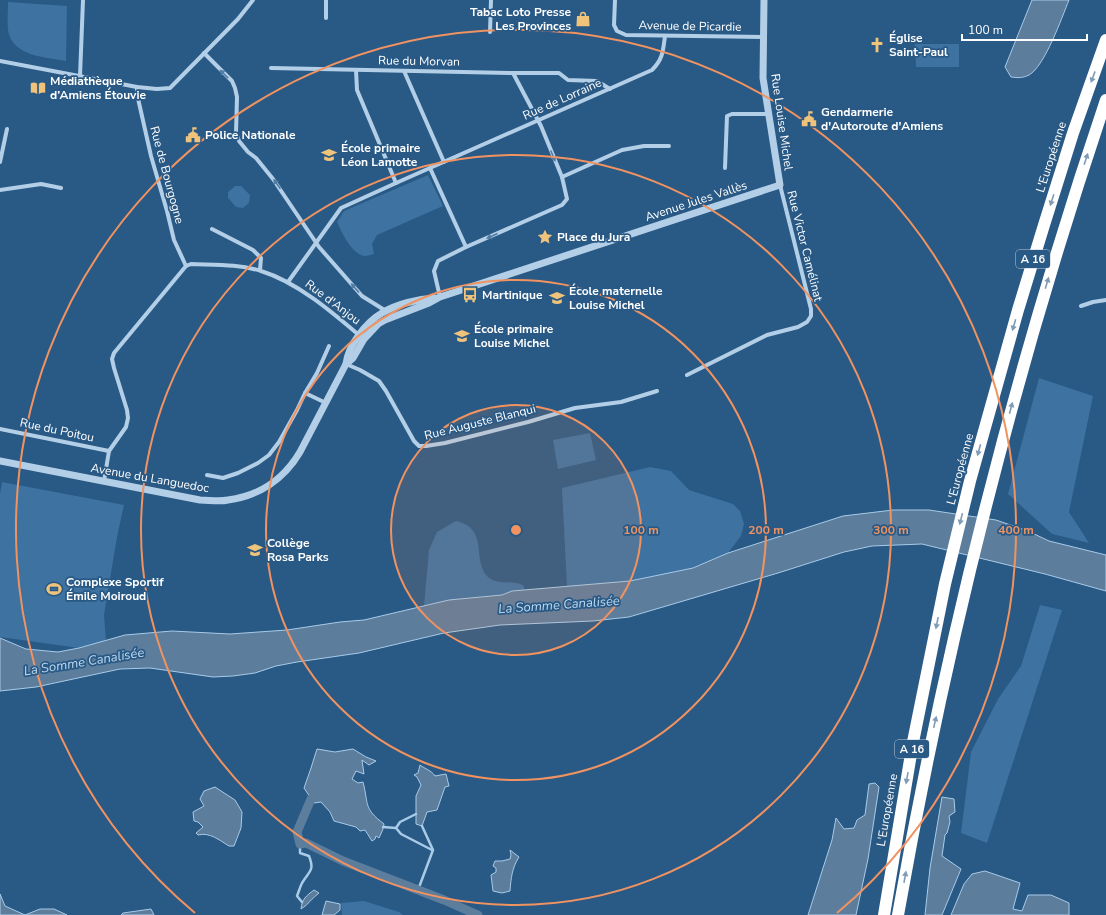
<svg xmlns="http://www.w3.org/2000/svg" width="1106" height="915" font-family="'Nunito Sans',sans-serif">
<style>
.green{fill:#3d72a1}
.water{fill:#5d7d9c;stroke:#a8cbe8}
.lines{fill:none;stroke-linecap:round;stroke-linejoin:round}
.stream{stroke:#a8cbe8;stroke-width:2.5}
.canal{stroke:#5d7d9c;stroke-width:9}
.minor{stroke:#b3cfe7;stroke-width:4}
.tertiary{stroke:#b3cfe7;stroke-width:7}
.motorway{stroke:#fff;stroke-width:12}
.oneway{fill:#527ca2}
.oneway2{fill:#7f9bb6}
.ring{fill:none;stroke:#f09361;stroke-width:2}
.labels{text-anchor:middle;dominant-baseline:central;stroke-width:3.5;stroke-linejoin:round;paint-order:stroke}
.shield{fill:#295985;stroke:#bfcdda;stroke-width:1}
.shield-label{font-size:11px;font-weight:bold;fill:#fff}
.poi-label{font-size:12px;font-weight:bold;fill:#fff;stroke:#295985;text-anchor:start}
.street-label{font-size:12px;fill:#fff;stroke:#295985}
.water-label{font-size:13px;font-style:italic;fill:#bfd9ef;stroke:#295985}
.centre{fill:#f09361;stroke:#295985;stroke-width:2}
.ring-label{font-size:12px;text-anchor:middle;font-weight:bold;fill:#f09361;stroke:#295985;stroke-width:3.5;stroke-linejoin:round;paint-order:stroke}
</style>
<rect width="100%" height="100%" fill="#295985"/>
<g class="green">
<path d="M8,2L67,6L66,61C46,57 12,57 8,30C7,21 8,11 8,2Z"/>
<path d="M915,44H959V67H916Z"/>
<path d="M428,175L443,206L377,235L372,244L374,254C370,255 367,256 364,256C351,253 342,233 337,222L344,211Z"/>
<path d="M235,186H241L250,195L249,203L243,208L236,207L228,198V192Z"/>
<path d="M1039,378L1093,396L1069,512L1089,543L1052,534L1008,494Z"/>
<path d="M590,433L596,460L558,469L553,440Z"/>
<path d="M650,467L671,471L689,490L733,504L740,511L744,524L741,536L728,553L693,568L630,581L567,587L562,488Z"/>
<path d="M2,482L124,505L117,537L104,615L106,641L79,648L0,637V494Z"/>
<path d="M456,521C490,529 471,559 488,577C498,586 512,579 524,586V590L512,591L502,595L449,600L424,606L429,550L437,532Z"/>
<path d="M1040,605L1062,610L987,843L961,833L971,752L998,699L1021,666Z"/>
<path d="M364,901L399,912L403,915H342L341,903Z"/>
</g>
<g class="water">
<path d="M1032,0H1069C1062,17 1045,66 1029,75C1023,78 1018,78 1011,77L1005,67Z"/>
<path d="M893,510H929L996,520L1028,531L1049,541L1106,555V591L1045,574L922,544L872,546L844,552L778,573L629,617L593,621L500,625L444,633L359,653L297,662L276,666L255,673L233,676L213,677L150,668L120,669L36,687L0,691V638L26,649L58,652L79,648L125,635L172,631L230,634L287,630L340,622L364,620L449,600L502,595L512,591L630,581L693,568L728,553L843,516Z"/>
<path d="M317,749L335,752L353,749L366,757L376,761L369,765L362,760L364,774L356,771L352,779L358,783L363,782C369,805 363,808 384,824L383,829L379,838L376,836L375,839L372,841L365,830L360,831L356,827L334,821L330,812L321,802L314,803L304,788L311,768Z"/>
<path d="M420,765C425,769 431,770 435,776L446,774L449,786L445,787L437,810L427,812L422,826L416,824V796L421,785L417,777L414,775L418,773Z"/>
<path d="M875,783L879,787L868,859L856,915H808L832,840L836,818L844,829L854,828L857,820L865,815L869,784Z"/>
<path d="M215,787L235,800L242,812L241,828L234,846H229C219,840 210,832 198,835L196,833L203,827L198,822L194,821L193,812L204,806L200,799L204,791Z"/>
<path d="M942,797L954,799L955,812L949,816L950,822L947,833L945,835L942,856L961,869L942,915H925L930,868Z"/>
<path d="M510,850L519,857C512,868 511,878 510,891L502,893L493,891L491,875L496,872V868L493,866L495,861H502L510,859L511,855Z"/>
<path d="M985,871L1020,883L1013,909L1022,911L1028,895H1051L1069,903V915H951L964,884L972,874Z"/>
<path d="M314,890L319,893C312,898 308,905 301,909C302,899 306,896 314,890Z"/>
<path d="M0,894L5,906L25,915L40,909H54L67,915H0Z"/>
<path d="M326,901L340,904V910L334,915H322Z"/>
<path d="M151,909L154,915H121L123,913Z"/>
</g>
<g class="lines">
<g class="stream">
<path d="M383,827L396,828L400,822L416,814"/>
<path d="M396,828L401,834L432,850"/>
<path d="M300,844V853L309,856C315,871 309,871 302,883C300,887 299,891 297,896L302,902"/>
<path d="M418,890L433,850L422,826"/>
</g>
<path class="canal" d="M311,799L297,832L300,844L306,843L343,861L444,900L478,915"/>
<g class="minor">
<path d="M615,0L614,25L617,31L626,35L763,37"/>
<path d="M326,18V0"/>
<path d="M490,32L491,0"/>
<path d="M204,53L232,81L235,88L237,97L236,133L239,141L248,152L256,158L273,179L319,247L362,296L386,311"/>
<path d="M0,61L137,87L157,89L170,88L238,19L253,0"/>
<path d="M271,68L513,73L541,126L562,177L567,199L562,205L466,247L430,168"/>
<path d="M356,70L357,90L396,183L652,70C663,59 663,51 665,36"/>
<path d="M404,71L444,162"/>
<path d="M513,73H559L568,80L597,81L610,89"/>
<path d="M80,76L83,0"/>
<path d="M137,87V94L151,156L167,211L174,240L186,266"/>
<path d="M0,162L7,129"/>
<path d="M725,168L727,116L732,114H768"/>
<path d="M562,177L622,150L644,146H669"/>
<path d="M0,190L41,184L61,188"/>
<path d="M212,229L253,250L261,258L260,270"/>
<path d="M288,282L341,208L396,183"/>
<path d="M440,297L434,271L438,261L466,247"/>
<path d="M1081,306L1093,302L1106,300"/>
<path d="M346,364L360,370L379,381L386,391L414,441L419,446H426L445,443L528,422L575,408L621,402L657,391"/>
<path d="M687,375L767,335L798,327L807,322L811,316V309L780,185"/>
<path d="M305,393L326,403"/>
<path d="M0,429L109,451"/>
<path d="M207,475L223,478L238,473L258,463L269,455L279,442L297,410L305,393L317,373L329,346"/>
<path d="M104,481L109,451L126,427L128,418L127,410L114,368L112,359L114,353L186,266L191,264C214,265 239,264 261,271C297,282 332,312 360,336"/>
</g>
<g class="tertiary">
<path d="M346,364C348,346 366,322 382,313C397,304 418,299 435,298"/>
<path d="M0,461L200,500C209,500 219,502 228,500C259,496 284,479 300,452L346,364L353,358L364,339L378,324L385,320L429,303L440,297L780,185L763,78L764,0"/>
</g>
<g class="motorway">
<path d="M884,915L913,742L945,584L970,481L1018,310L1044,225L1073,133L1106,40"/>
<path d="M898,915C947,638 1016,366 1106,100"/>
</g>
</g>
<defs><path id="oneway-solid" d="M-6-.8H1V-3.2L6.5 0L1 3.2V.8H-6Z"/></defs>
<g class="oneway">
<use href="#oneway-solid" transform="translate(224 74) rotate(-135)"/>
<use href="#oneway-solid" transform="translate(553 156) rotate(68)"/>
<use href="#oneway-solid" transform="translate(277 184) rotate(-125)"/>
<use href="#oneway-solid" transform="translate(492 236) rotate(156)"/>
<use href="#oneway-solid" transform="translate(355 288) rotate(-131)"/>
</g>
<g class="oneway2">
<use href="#oneway-solid" transform="translate(1093 77) rotate(110)"/>
<use href="#oneway-solid" transform="translate(1086 159) rotate(-72)"/>
<use href="#oneway-solid" transform="translate(1052 200) rotate(108)"/>
<use href="#oneway-solid" transform="translate(1047 283) rotate(-73)"/>
<use href="#oneway-solid" transform="translate(1014 325) rotate(106)"/>
<use href="#oneway-solid" transform="translate(1011 408) rotate(-75)"/>
<use href="#oneway-solid" transform="translate(979 450) rotate(105)"/>
<use href="#oneway-solid" transform="translate(961 519) rotate(104)"/>
<use href="#oneway-solid" transform="translate(937 623) rotate(101)"/>
<use href="#oneway-solid" transform="translate(935 722) rotate(-77)"/>
<use href="#oneway-solid" transform="translate(907 778) rotate(100)"/>
<use href="#oneway-solid" transform="translate(905 877) rotate(-80)"/>
</g>
<circle cx="516" cy="530" r="125" fill="#f09361" fill-opacity=".12"/>
<g class="ring">
<circle cx="516" cy="530" r="125"/>
<circle cx="516" cy="530" r="250"/>
<circle cx="516" cy="530" r="375"/>
<path d="M195 913A500 500 0 1 1 837 913"/>
</g>
<defs>
<g id="shop-bare" transform="scale(1.2)"><path d="M-5-2.5h2.3a2.7 3.5 0 0 1 5.4 0H5L5.5 6h-11ZM-1.5-2.5h3a1.5 2.3 0 0 0-3 0Z" fill="#efc37a" stroke="#295985" stroke-width="2.5" paint-order="stroke"/></g>
<g id="church-bare" transform="scale(1.2)"><path d="M-1.2-6h2.4v3.5h3.3v2.4h-3.3V6h-2.4V-.1h-3.3v-2.4h3.3Z" fill="#efc37a" stroke="#295985" stroke-width="2.5" paint-order="stroke"/></g>
<g id="library-bare" transform="scale(1.2)"><path d="M-6-4Q-3-5.5-.7-3.5V5Q-3 3-6 4ZM6-4Q3-5.5 .7-3.5V5Q3 3 6 4Z" fill="#efc37a" stroke="#295985" stroke-width="2.5" paint-order="stroke"/></g>
<g id="civic-bare" transform="scale(1.2)"><path d="M-.6-6.5H3V-4.5H.6V-3L4-1V1h2V6H-6V1h2V-1L-.6-3ZM-1.2 2.5V6h2.4V2.5Z" fill="#efc37a" stroke="#295985" stroke-width="2.5" paint-order="stroke"/></g>
<g id="school-bare" transform="scale(1.2)"><path d="M0-5L7-2L0 1L-7-2ZM-4 1L0 2.5L4 1V4Q0 6-4 4Z" fill="#efc37a" stroke="#295985" stroke-width="2.5" paint-order="stroke"/></g>
<g id="sight-bare" transform="scale(1.2)"><path d="M0-6L1.8-2.2L6-1.7L2.9 1.2L3.7 5.4L0 3.3L-3.7 5.4L-2.9 1.2L-6-1.7L-1.8-2.2Z" fill="#efc37a" stroke="#295985" stroke-width="2.5" paint-order="stroke"/></g>
<g id="bus-bare" transform="scale(1.2)"><path d="M-5-6H5V4H4V6H2V4H-2V6H-4V4H-5ZM-3.5-4V0h7V-4ZM-3.5 1.2v1.5H-2V1.2ZM2 1.2v1.5H3.5V1.2Z" fill="#efc37a" stroke="#295985" stroke-width="2.5" paint-order="stroke"/></g>
<g id="stadium-bare" transform="scale(1.2)"><path d="M0-5a6.5 5 0 1 0 0 10a6.5 5 0 1 0 0-10ZM-3.5-1.8h7v3.6h-7Z" fill="#efc37a" stroke="#295985" stroke-width="2.5" paint-order="stroke"/></g>
</defs>
<g fill-rule="evenodd">
<use href="#shop-bare" x="583" y="19"/>
<use href="#church-bare" x="877" y="45"/>
<use href="#library-bare" x="38" y="88"/>
<use href="#civic-bare" x="809" y="119"/>
<use href="#civic-bare" x="193" y="135"/>
<use href="#school-bare" x="329" y="155"/>
<use href="#sight-bare" x="545" y="237"/>
<use href="#bus-bare" x="470" y="295"/>
<use href="#school-bare" x="557" y="298"/>
<use href="#school-bare" x="462" y="336"/>
<use href="#school-bare" x="255" y="550"/>
<use href="#stadium-bare" x="54" y="589"/>
</g>
<g class="labels">
<g class="shield">
<rect x="1016" y="250" width="34" height="18" rx="3"/>
<rect x="895" y="740" width="34" height="18" rx="3"/>
</g>
<g class="shield-label">
<text x="1033" y="259">A 16</text>
<text x="912" y="749">A 16</text>
</g>
<g class="poi-label">
<text x="571" y="12" text-anchor="end">Tabac Loto Presse<tspan x="571" dy="14">Les Provinces</tspan></text>
<text x="889" y="38">Église<tspan x="889" dy="14">Saint-Paul</tspan></text>
<text x="50" y="81">Médiathèque<tspan x="50" dy="14">d’Amiens Étouvie</tspan></text>
<text x="821" y="112">Gendarmerie<tspan x="821" dy="14">d'Autoroute d'Amiens</tspan></text>
<text x="205" y="135">Police Nationale</text>
<text x="341" y="148">École primaire<tspan x="341" dy="14">Léon Lamotte</tspan></text>
<text x="557" y="237">Place du Jura</text>
<text x="569" y="291">École maternelle<tspan x="569" dy="14">Louise Michel</tspan></text>
<text x="482" y="295">Martinique</text>
<text x="474" y="329">École primaire<tspan x="474" dy="14">Louise Michel</tspan></text>
<text x="267" y="543">Collège<tspan x="267" dy="14">Rosa Parks</tspan></text>
<text x="66" y="582">Complexe Sportif<tspan x="66" dy="14">Émile Moiroud</tspan></text>
</g>
<g class="street-label">
<text transform="translate(690 26) rotate(1)">Avenue de Picardie</text>
<text transform="translate(419 61) rotate(1)">Rue du Morvan</text>
<text transform="translate(562 99) rotate(-24)">Rue de Lorraine</text>
<text transform="translate(782 122) rotate(82)">Rue Louise Michel</text>
<text transform="translate(1051 157) rotate(-72)">L'Européenne</text>
<text transform="translate(167 175) rotate(75)">Rue de Bourgogne</text>
<text transform="translate(696 201) rotate(-18)">Avenue Jules Vallès</text>
<text transform="translate(805 246) rotate(76)">Rue Victor Camélinat</text>
<text transform="translate(333 302) rotate(37)">Rue d'Anjou</text>
<text transform="translate(480 422) rotate(-14)">Rue Auguste Blanqui</text>
<text transform="translate(57 430) rotate(12)">Rue du Poitou</text>
<text transform="translate(960 469) rotate(-75)">L'Européenne</text>
<text transform="translate(150 478) rotate(10)">Avenue du Languedoc</text>
<text transform="translate(887 810) rotate(-80)">L'Européenne</text>
</g>
<g class="water-label">
<text transform="translate(559 605) rotate(-4)">La Somme Canalisée</text>
<text transform="translate(84 662) rotate(-9)">La Somme Canalisée</text>
</g>
</g>
<circle cx="516" cy="530" r="6" class="centre"/>
<g class="ring-label">
<text x="641" y="534">100 m</text>
<text x="766" y="534">200 m</text>
<text x="891" y="534">300 m</text>
<text x="1016" y="534">400 m</text>
</g>
<path d="M962 34v6h125v-6" fill="none" stroke="#ffffff" stroke-width="2"/>
<text x="968" y="34" font-size="12" fill="#ffffff" stroke="#295985" stroke-width="3" paint-order="stroke">100 m</text>
</svg>
